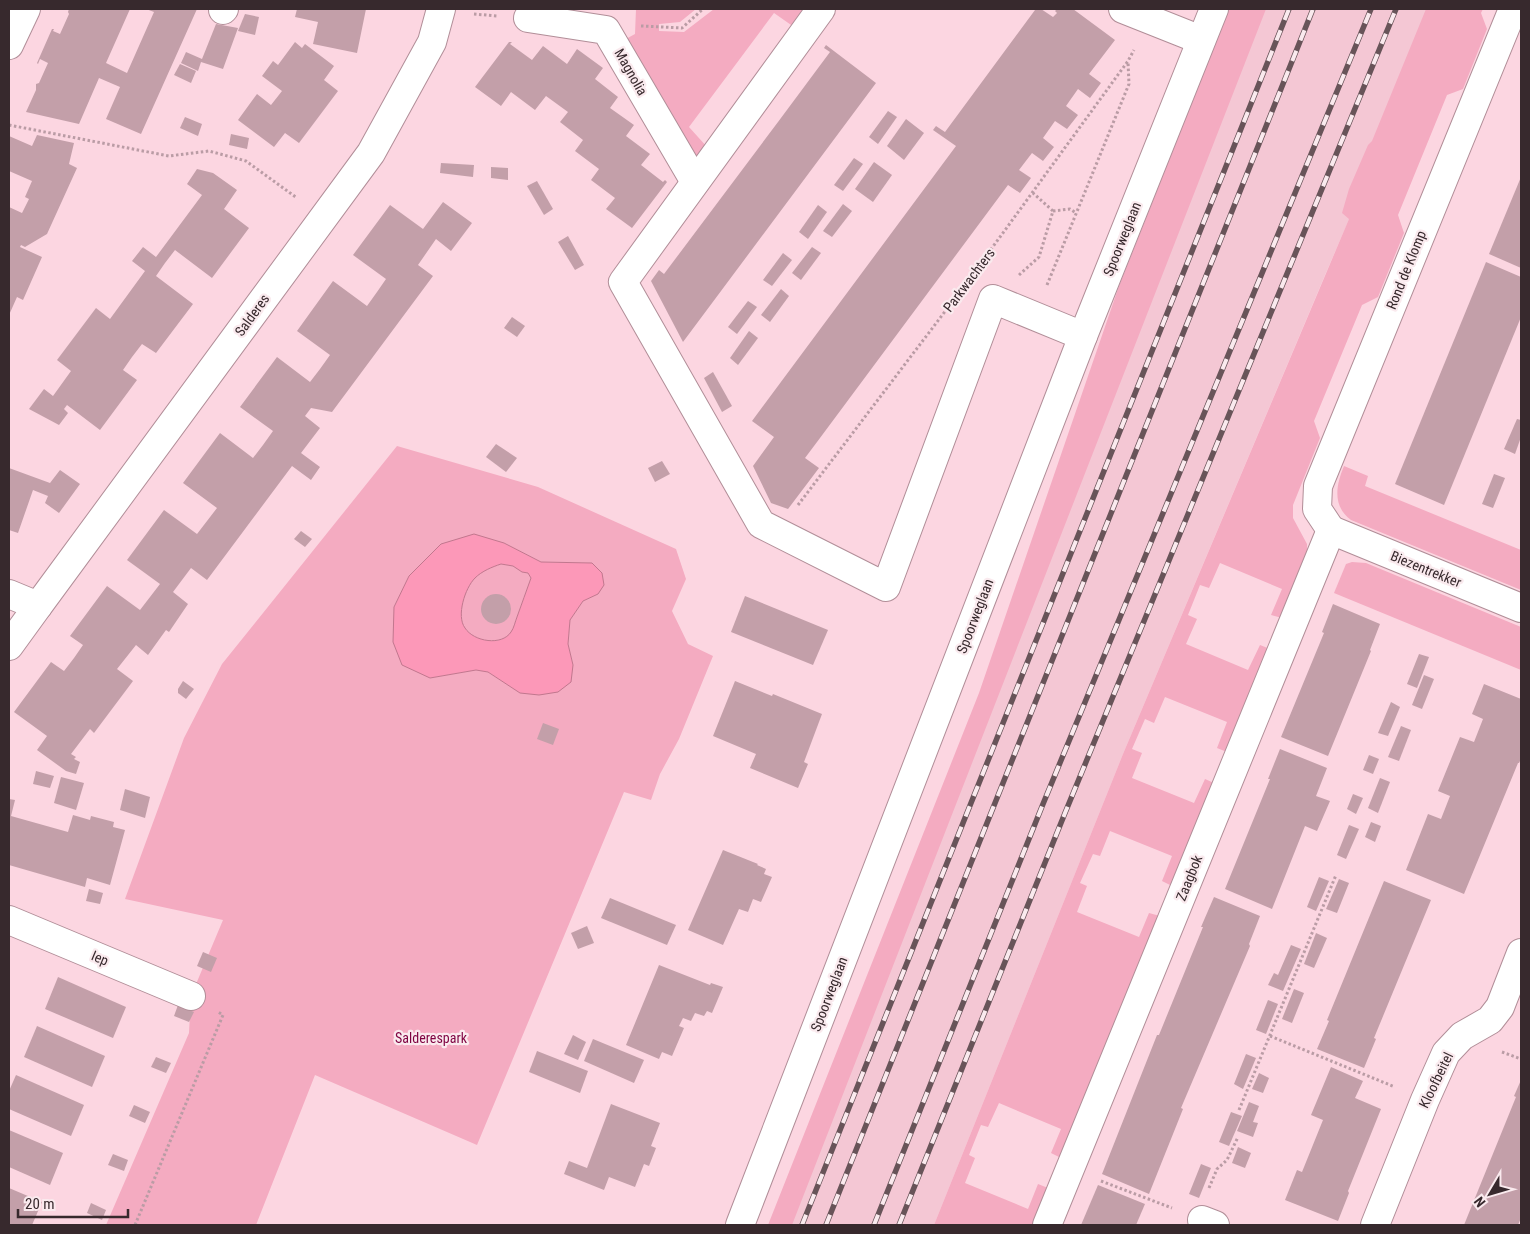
<svg xmlns="http://www.w3.org/2000/svg" width="1530" height="1234" font-family="'Roboto Condensed',sans-serif">
<style>
.built{fill:#f4c7d4}
.green{fill:#f4abc1;fill-rule:evenodd}
.water{fill:#fc98b8;stroke:#c1778e;fill-rule:evenodd}
.building{fill:#c39fa9}
.lines{fill:none;stroke-linecap:round;stroke-linejoin:round}
.minor-casing{stroke:#b18e98;stroke-width:30}
.path{stroke:#ba9ca5;stroke-width:3;stroke-dasharray:2.5 2.5;stroke-linecap:butt}
.minor{stroke:#fff;stroke-width:28}
.rail-casing{stroke:#685459;stroke-width:5.5}
.rail{stroke:#faeaee;stroke-width:4;stroke-dasharray:11;stroke-linecap:butt}
.labels{text-anchor:middle;dominant-baseline:central;stroke-width:4.5;stroke-linejoin:round;paint-order:stroke}
.street-label{font-size:14px;fill:#37292d;stroke:#faeaee}
.park-label{font-size:14px;fill:#7f0342;stroke:#faeaee}
</style>
<rect width="100%" height="100%" fill="#fcd6e1"/>
<path class="built" d="M1239,9H1440L1325,275L1123,754L934,1225H774L1014,619Z"/>
<g class="green">
<path d="M636,9H696L680,22L659,24V31L684,32L714,9H811L794,27L774,13L689,127L707,147L701,154L693,156L624,40L635,34Z"/>
<path d="M1229,9H1266L792,1225H768L979,693L1119,286Z"/>
<path d="M1426,9H1483L1481,13L1487,29L1463,89L1447,95L1398,215L1404,233L1378,297L1362,305L1314,421L1320,438L1293,505V518L1307,544V558L1282,618L1271,615L1282,589L1220,563L1209,588L1200,585L1188,615L1197,619L1186,644L1248,670L1260,645L1270,649L1227,752L1217,748L1227,722L1165,697L1154,723L1145,719L1132,749L1142,753L1132,778L1194,803L1205,779L1214,783L1172,886L1162,881L1172,856L1110,831L1100,856L1093,854L1080,883L1087,886L1077,912L1139,937L1149,913L1160,916L1061,1158L1051,1153L1061,1129L999,1103L988,1127L981,1125L969,1155L975,1158L965,1183L1028,1209L1038,1184L1048,1188L1033,1225H934L1123,754L1349,219L1342,213L1349,189L1368,145L1372,141Z"/>
<path d="M397,446L538,487L676,549L686,579L672,611L688,644L713,656L679,739L660,774L651,800L624,792L477,1145L315,1075L256,1225H106L189,1033L191,996L223,920L125,899L184,738L222,664ZM504,543L541,562L592,563L598,594L583,601L570,620L568,644L573,665L520,693L488,672L476,670L430,678L394,607L409,576L441,544Z"/>
<path d="M1344,466L1368,476L1365,486L1521,550V590L1351,520C1332,506 1336,485 1344,466Z"/>
<path d="M1352,562L1366,563L1521,627V670L1334,593L1346,564Z"/>
<path d="M501,564L513,566L522,572L528,573L531,578C526,591 522,604 517,617C515,621 514,628 512,632C502,646 474,642 465,628C456,616 465,588 474,578C482,571 491,567 501,564Z"/>
</g>
<path class="water" d="M474,534L504,543L541,562L592,563L602,573L604,585L598,594L583,601L570,620L568,644L573,665L571,682L558,692L539,695L520,693L488,672L476,670L430,678L402,665L393,642L394,607L409,576L441,544ZM501,564L513,566L522,572L528,573L531,578C526,591 522,604 517,617C515,622 514,628 511,632C502,646 474,642 465,628C456,616 465,588 475,578C482,571 492,567 501,564Z"/>
<g class="building">
<path d="M69,9H130L106,63L127,73L154,12L146,9H197L141,134L106,119L120,87L99,78L79,124L26,112L36,90V84L39,83L48,63L40,59L38,64L37,63L52,29H54L53,31L60,34L69,14L68,12Z"/>
<path d="M297,9H366L357,53L313,44L318,22L295,17Z"/>
<path d="M1033,9H1041L1053,17L1057,13L1055,11L1057,9H1073L1115,40L1089,74L1101,83L1090,98L1078,89L1066,106L1078,115L1067,129L1055,121L1043,138L1054,147L1043,161L1032,153L1019,170L1031,178L1020,193L1008,185L820,438L805,458L819,468L788,509L771,503L753,466L774,437L752,421L956,146L933,130L936,126L945,132L1035,10Z"/>
<path d="M245,14L259,17L255,35L238,31Z"/>
<path d="M216,24L238,28L223,69L201,62L198,71L181,63L186,52L202,59Z"/>
<path d="M295,42L302,48L305,44L334,66L324,80L338,91L299,143L285,133L274,147L238,120L257,94L271,105L282,91L262,76L273,61L278,65Z"/>
<path d="M509,42H512L510,44L532,60L543,46L567,64L577,49L603,68L595,79L618,97L610,108L634,125L626,136L650,154L641,165L663,182L665,180L667,182L632,228L606,209L615,198L591,180L599,169L575,151L583,140L560,122L568,112L546,96L535,110L511,92L501,106L475,87Z"/>
<path d="M826,45L876,83L683,342L651,281L659,270L664,274L778,122L830,52L824,48Z"/>
<path d="M180,64L196,71L191,83L174,75Z"/>
<path d="M888,111L897,117L878,144L869,137Z"/>
<path d="M185,117L202,124L198,136L180,128Z"/>
<path d="M906,119L924,133L904,160L887,146Z"/>
<path d="M231,134L249,138L247,149L229,145Z"/>
<path d="M37,135L74,143L69,164L77,168L47,234L25,247L21,245L20,247L42,257L23,300L17,297L9,315V207L22,213L29,199L25,197L32,181L9,171V136L32,146Z"/>
<path d="M854,158L863,164L843,191L834,185Z"/>
<path d="M874,162L892,175L873,202L855,189Z"/>
<path d="M441,163L474,165L473,177L440,173Z"/>
<path d="M491,167L508,168V180L491,178Z"/>
<path d="M197,169L213,173L237,190L224,209L249,228L212,278L175,250L165,263L156,276L193,304L156,353L142,344L132,357L123,370L137,380L100,430L67,405L64,409L68,413L59,425L29,409L44,389L53,396L71,371L57,360L96,308L110,319L145,271L132,261L143,247L156,257L202,195L187,184Z"/>
<path d="M1521,177V268L1489,254Z"/>
<path d="M537,181L553,209L544,215L527,186Z"/>
<path d="M443,202L472,223L451,251L436,239L418,265L433,276L332,412L311,408L305,416L320,428L301,453L320,467L311,480L292,466L207,580L191,568L173,592L188,604L169,632L166,630L148,655L136,645L117,669L133,681L94,733L90,729L71,754L76,757L74,759L80,762L76,774L66,771L37,750L47,736L14,712L51,662L64,671L74,658L83,645L70,636L107,586L140,610L160,584L127,560L164,510L197,534L217,508L183,483L220,433L253,458L263,445L273,431L240,407L277,357L310,382L320,369L330,355L297,331L333,281L367,306L377,292L386,279L353,255L390,205L423,229Z"/>
<path d="M843,204L852,211L832,237L823,231Z"/>
<path d="M818,205L827,212L808,239L799,232Z"/>
<path d="M568,236L584,265L575,270L558,242Z"/>
<path d="M812,247L821,253L801,280L792,273Z"/>
<path d="M783,253L792,260L772,286L763,280Z"/>
<path d="M1486,262L1521,277V317L1444,505L1395,484Z"/>
<path d="M781,289L789,296L770,322L761,315Z"/>
<path d="M748,301L757,307L737,334L728,327Z"/>
<path d="M512,317L525,326L517,337L504,328Z"/>
<path d="M749,331L758,338L738,365L730,358Z"/>
<path d="M713,372L732,406L722,412L704,378Z"/>
<path d="M1517,419L1521,420V437L1515,454L1504,449Z"/>
<path d="M496,444L517,458L506,472L486,457Z"/>
<path d="M662,461L670,474L655,482L648,468Z"/>
<path d="M9,468L50,483L60,470L80,484L59,513L45,503L48,496L33,490L18,533L9,530Z"/>
<path d="M1494,474L1505,478L1493,508L1482,504Z"/>
<path d="M301,531L312,539L305,547L294,539Z"/>
<circle cx="496" cy="609" r="15"/>
<path d="M745,596L828,630L813,665L731,632Z"/>
<path d="M1333,604L1380,624L1370,650L1371,651L1328,756L1281,737L1324,633L1322,632Z"/>
<path d="M1419,654L1429,657L1417,688L1407,684Z"/>
<path d="M1424,675L1434,679L1422,709L1412,705Z"/>
<path d="M183,681L194,689L186,699L178,693V689Z"/>
<path d="M735,681L772,696L773,694L822,714L804,762L808,764L798,788L750,768L756,754L713,736Z"/>
<path d="M1484,684L1521,699V759L1519,763H1518L1464,894L1406,870L1428,814L1441,819L1450,796L1438,791L1460,737L1474,742L1483,719L1472,714Z"/>
<path d="M1391,702L1400,707L1388,736L1378,733Z"/>
<path d="M543,723L559,729L553,745L537,739Z"/>
<path d="M1401,726L1411,730L1399,761L1388,757Z"/>
<path d="M1280,749L1327,768L1316,796L1330,801L1317,831L1305,826L1272,909L1225,889L1270,779H1268Z"/>
<path d="M1369,755L1379,759L1373,774L1363,770Z"/>
<path d="M36,771L54,776L50,788L33,784Z"/>
<path d="M61,777L84,783L76,810L54,803Z"/>
<path d="M1380,778L1390,782L1378,813L1368,808Z"/>
<path d="M125,789L150,797L145,818L120,810Z"/>
<path d="M1353,794L1363,798L1356,814L1347,809Z"/>
<path d="M9,799L15,800L11,816L68,832L73,815L90,820L91,816L114,822L113,827L125,830L110,885L87,878L85,887L9,865Z"/>
<path d="M1371,822L1381,826L1375,842L1365,837Z"/>
<path d="M1349,825L1359,829L1346,859L1337,855Z"/>
<path d="M723,850L758,864L757,865L766,869L764,874L772,877L761,902L753,899L748,912L739,909L723,945L688,930Z"/>
<path d="M1319,877L1329,881L1316,911L1307,907Z"/>
<path d="M1339,879L1349,883L1337,913L1326,909Z"/>
<path d="M1384,881L1431,900L1374,1038L1376,1039L1364,1068L1317,1049L1329,1021L1327,1020Z"/>
<path d="M89,889L103,893L100,904L86,901Z"/>
<path d="M1214,897L1260,916L1249,944L1250,946L1181,1108L1183,1109L1149,1194L1102,1174L1157,1035H1159L1203,927H1201Z"/>
<path d="M610,898L676,925L667,945L601,918Z"/>
<path d="M587,926L594,943L578,949L571,933Z"/>
<path d="M1316,933L1327,938L1314,968L1304,964Z"/>
<path d="M1291,945L1301,949L1283,991L1268,985L1274,973L1278,975Z"/>
<path d="M203,952L217,958L211,972L197,966Z"/>
<path d="M659,965L710,985L711,983L723,987L712,1013L707,1011L704,1016L695,1013L691,1021L683,1018L679,1026L684,1028L672,1056L662,1052L659,1059L626,1045Z"/>
<path d="M58,977L126,1007L113,1038L45,1009Z"/>
<path d="M1294,989L1304,993L1292,1023L1282,1019Z"/>
<path d="M1268,1000L1278,1004L1266,1034L1256,1030Z"/>
<path d="M178,1005L194,1012L189,1022L174,1016Z"/>
<path d="M37,1026L105,1056L92,1087L24,1057Z"/>
<path d="M573,1035L586,1042L578,1060L564,1054Z"/>
<path d="M593,1039L644,1060L634,1083L584,1061Z"/>
<path d="M537,1051L588,1071L580,1093L529,1072Z"/>
<path d="M1246,1054L1256,1058L1243,1089L1234,1084Z"/>
<path d="M156,1057L171,1063L166,1073L151,1067Z"/>
<path d="M1331,1067L1363,1081L1355,1098L1381,1109L1348,1191L1349,1193L1338,1221L1285,1200L1297,1170L1302,1172L1323,1120L1311,1115Z"/>
<path d="M1259,1073L1269,1078L1263,1093L1252,1089Z"/>
<path d="M16,1075L84,1105L71,1136L9,1109V1091Z"/>
<path d="M1521,1080V1218L1518,1225H1464L1516,1097L1514,1096Z"/>
<path d="M1249,1102L1259,1106L1253,1122L1258,1123L1253,1137L1237,1131Z"/>
<path d="M611,1104L660,1123L651,1146L656,1148L649,1166L644,1164L635,1187L609,1177L604,1190L564,1174L569,1161L587,1168Z"/>
<path d="M134,1105L150,1112L145,1123L129,1116Z"/>
<path d="M1231,1112L1242,1116L1229,1146L1219,1142Z"/>
<path d="M9,1130L63,1153L50,1185L9,1167Z"/>
<path d="M1238,1147L1251,1153L1245,1168L1232,1163Z"/>
<path d="M113,1154L128,1160L124,1171L108,1165Z"/>
<path d="M1201,1164L1211,1168L1199,1198L1189,1194Z"/>
<path d="M1098,1185L1145,1204L1136,1225H1081Z"/>
<path d="M9,1188L42,1202L32,1225H9Z"/>
<path d="M91,1203L106,1210L102,1220L87,1213Z"/>
</g>
<g class="lines">
<g class="minor-casing">
<g id="minor">
<path d="M821,9L623,282L761,524L886,587L993,299L1083,336"/>
<path d="M1123,9L1201,40"/>
<path d="M223,10L224,9"/>
<path d="M528,18L606,30L695,182"/>
<path d="M9,45L26,9"/>
<path d="M1331,530L1317,509L1318,486L1513,9"/>
<path d="M1331,530L1521,608"/>
<path d="M9,594L38,606L371,153L432,42L441,9"/>
<path d="M9,646L38,606"/>
<path d="M9,920L191,996"/>
<path d="M1202,1220L1215,1225"/>
<path d="M740,1225L1083,336L1214,9"/>
<path d="M1047,1225L1331,530"/>
<path d="M1375,1225L1425,1100L1446,1053L1462,1036L1490,1020L1500,1007L1521,953"/>
</g>
</g>
<g class="path">
<path d="M474,14L497,16"/>
<path d="M641,26L682,28L703,9"/>
<path d="M9,125L169,156L209,151L246,161L297,198"/>
<path d="M1053,211L1070,209L1076,213"/>
<path d="M976,270L1128,61L1134,50"/>
<path d="M1019,275L1039,257L1053,211L1033,193"/>
<path d="M1047,285L1129,84L1128,62"/>
<path d="M798,505L956,297"/>
<path d="M1270,1036L1395,1087"/>
<path d="M1502,1052L1521,1059"/>
<path d="M1239,1110L1336,875"/>
<path d="M1101,1181L1172,1208"/>
<path d="M1209,1188L1217,1169L1227,1160L1238,1137"/>
<path d="M135,1225L223,1015L218,1012"/>
</g>
<use href="#minor" class="minor"/>
<g class="rail-casing">
<g id="rail">
<path d="M802,1225L1289,9"/>
<path d="M826,1225L1313,9"/>
<path d="M874,1225L1043,804L1371,9"/>
<path d="M899,1225L1065,813L1396,9"/>
</g>
</g>
<use href="#rail" class="rail"/>
</g>
<g class="labels">
<g class="street-label">
<text transform="translate(631 72) rotate(60)">Magnolia</text>
<text transform="translate(1122 239) rotate(-68)">Spoorweglaan</text>
<text transform="translate(1406 270) rotate(-68)">Rond de Klomp</text>
<text transform="translate(969 280) rotate(-53)">Parkwachters</text>
<text transform="translate(252 315) rotate(-54)">Salderes</text>
<text transform="translate(1426 569) rotate(22)">Biezentrekker</text>
<text transform="translate(975 616) rotate(-69)">Spoorweglaan</text>
<text transform="translate(1189 878) rotate(-68)">Zaagbok</text>
<text transform="translate(100 958) rotate(23)">Iep</text>
<text transform="translate(829 994) rotate(-69)">Spoorweglaan</text>
<text transform="translate(1436 1080) rotate(-64)">Kloofbeitel</text>
</g>
<g class="park-label">
<text x="431" y="1038">Salderespark</text>
</g>
</g>
<rect width="1530" height="1234" fill="none" stroke="#37292d" stroke-width="20"/>
<g transform="translate(1490 1194) rotate(232)" stroke="#faeaee" stroke-width="4" paint-order="stroke">
<path d="M0-4L9 19L0 12L-9 19Z" fill="#37292d"/>
<text y="-8" font-size="14" font-weight="bold" text-anchor="middle" fill="#37292d">N</text>
</g>
<path d="M18 1209v8h110v-8" fill="none" stroke="#37292d" stroke-width="2.5"/>
<text x="25" y="1209" font-size="15" fill="#37292d" stroke="#faeaee" stroke-width="4" paint-order="stroke">20 m</text>
</svg>
